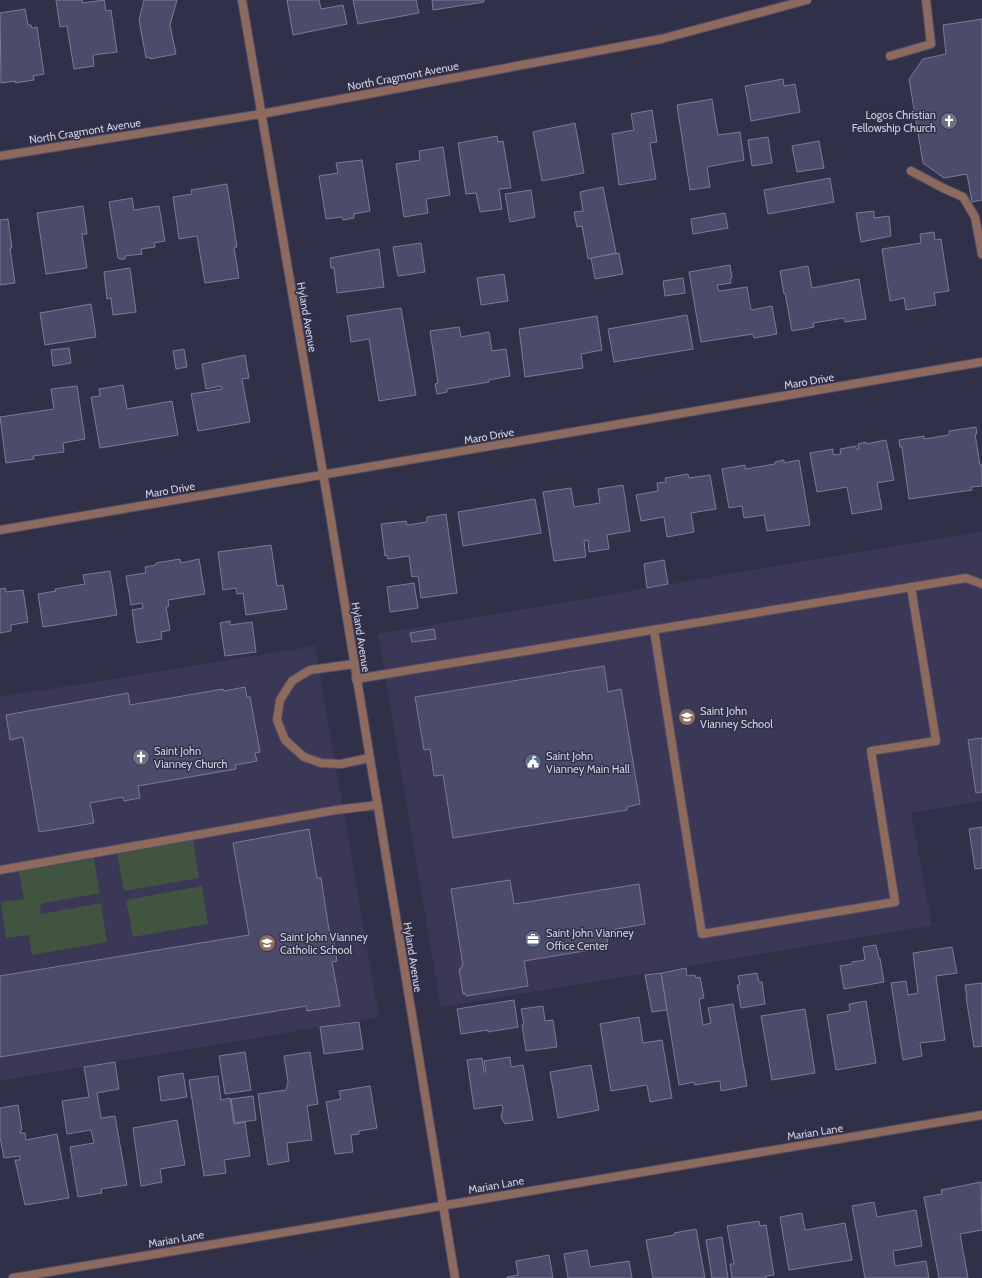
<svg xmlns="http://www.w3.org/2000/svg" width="982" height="1278" font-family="Cabin,sans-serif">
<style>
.built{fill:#3a3757}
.green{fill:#415440}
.building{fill:#4d4b6b;stroke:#7c7a97}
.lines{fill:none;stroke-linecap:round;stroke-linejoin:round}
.lane-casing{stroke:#4e4d64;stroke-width:10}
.street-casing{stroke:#4e4d64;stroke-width:10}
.lane{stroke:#8e695e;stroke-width:8}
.street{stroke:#8e695e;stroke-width:8}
.labels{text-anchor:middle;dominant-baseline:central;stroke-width:3;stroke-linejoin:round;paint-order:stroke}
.street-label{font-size:11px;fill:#d1d1e1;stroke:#313049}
.poi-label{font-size:11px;fill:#d1d1e1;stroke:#313049;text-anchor:start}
</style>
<rect width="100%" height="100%" fill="#313049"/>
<g class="built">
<path d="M982,531V801L911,813L932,926L441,1007L378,634Z"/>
<path d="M315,646L379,1017L0,1081V697Z"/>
</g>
<g class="green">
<path d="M193,840L199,878L124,891L117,853Z"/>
<path d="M93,855L100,893L40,904L41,914L101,903L107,942L32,955L29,935L6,938L1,902L24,899L18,868Z"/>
<path d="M202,886L208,924L133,937L126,900Z"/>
</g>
<g class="building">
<path d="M56,0H82L83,3L104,0L106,11L111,10L117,52L93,55L94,66L74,69L67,26L60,27Z"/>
<path d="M144,0H177L170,25L176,54L150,59L149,57L146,58L139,20Z"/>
<path d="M287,0H319L321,9L343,5L347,24L293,35Z"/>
<path d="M353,0H416L419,13L358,24Z"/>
<path d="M432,0H484V2L433,10Z"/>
<path d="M25,9L28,25H31L32,28L37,27L44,74L33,76L34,80L15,83V81L1,83L0,13Z"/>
<path d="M982,19V200L972,202L967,174L944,178L923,163L909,79L923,59L946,54L943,25Z"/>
<path d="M783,79L784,86L795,84L800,112L751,121L745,86Z"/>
<path d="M712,99L718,135L740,132L744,160L707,167L710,187L690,190L677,105Z"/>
<path d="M652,110L657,142L650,143L656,179L619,185L612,134L634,130L631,114Z"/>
<path d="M575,123L584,173L542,181L533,132Z"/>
<path d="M497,136L498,142L503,141L511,188L499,189L502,209L480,212L476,193L466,194L458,143Z"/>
<path d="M768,137L772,163L752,166L748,140Z"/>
<path d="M819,141L824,168L797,172L792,146Z"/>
<path d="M443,147L450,195L426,199L428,213L404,217L396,164L420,160L419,151Z"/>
<path d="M362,160L370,211L354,214V218L343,220L342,217L326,219L319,176L338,173L336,163Z"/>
<path d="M830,178L834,202L768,214L764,190Z"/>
<path d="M227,184L237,247L234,248L239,278L205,283L197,236L179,239L173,197L192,194L191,190Z"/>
<path d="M603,187L616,253L588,259L582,226L577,227L574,212L583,211L580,192Z"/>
<path d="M531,190L535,217L510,222L505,194Z"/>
<path d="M132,198L134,210L159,206L165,241L154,243L155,247L141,249L142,254L125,256V259H120L119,258H118L109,202Z"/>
<path d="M83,206L87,234H82L87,268L46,274L37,213Z"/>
<path d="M874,211V218L889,216L891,236L861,242L856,213Z"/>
<path d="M725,213L728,228L693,234L691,219Z"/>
<path d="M8,219L12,248H10L15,283L0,285V220Z"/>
<path d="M934,232L935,240L941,239L949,291L934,293L936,305L906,310L904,298L890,301L882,249L921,243L920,234Z"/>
<path d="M421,243L425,272L398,276L393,247Z"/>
<path d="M379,249L384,287L337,293L334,268H331L330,258Z"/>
<path d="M619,253L623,274L595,279L591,258Z"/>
<path d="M730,265L732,278L730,279L731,283L717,285L719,291L747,287L751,310L772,306L777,334L754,338L753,334L701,342L689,272Z"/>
<path d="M808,266L812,288L859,279L866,319L845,322L844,318L813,323L814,327L792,331L785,293L784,294L780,271Z"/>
<path d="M130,268L136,312L113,315L111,298L107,299L104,272Z"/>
<path d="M504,274L508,301L481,305L477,278Z"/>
<path d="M683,278L685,293L665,296L663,281Z"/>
<path d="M91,304L96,337L45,345L40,313Z"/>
<path d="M401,308L416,395L379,401L369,339L351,342L347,316Z"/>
<path d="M687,315L693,349L614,362L608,329Z"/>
<path d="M597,316L602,350L581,354L583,368L525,377L519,329Z"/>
<path d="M459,327L461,337L489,332L492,351L506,349L510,376L489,380V382L447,389V392L437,394L435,384L438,383L430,331Z"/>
<path d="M69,348L71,363L53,366L51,350Z"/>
<path d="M184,349L187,367L176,369L173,351Z"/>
<path d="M245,355L249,378L242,379L250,422L198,431L191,394L222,389L221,386L206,389L202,364Z"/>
<path d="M123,385L127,409L172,401L178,435L100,448L91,397L100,396L99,389Z"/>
<path d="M77,386L85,439L63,443L64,452L33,456L34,459L6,463L0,417L54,409L51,389Z"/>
<path d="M976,427L977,434H975L980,465H982V486L971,487L972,490L909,499L902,447H900L899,440L924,436V439L949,435V431Z"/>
<path d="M886,440L894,480L877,483L882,509L852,514L847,487L817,492L810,453L833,449V455L841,454L840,449L856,446V449H859L858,444L866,442V444Z"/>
<path d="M784,460V463L799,460L810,525L767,531L764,515L744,518L742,506L729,508L722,469L745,465V469L775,464V462Z"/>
<path d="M688,474L689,478L710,475L716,509L691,513L694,532L667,537L664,517L641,521L636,495L658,491L657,483L666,482L665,478Z"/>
<path d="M623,485L630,531L607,535L609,549L589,552L588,540L584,541L586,557L554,561L543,492L571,488L574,507L600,503L598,489Z"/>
<path d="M535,499L541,533L463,546L458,512Z"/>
<path d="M446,514L457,593L421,598L418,576L412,577L409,556L388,559L387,555L385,556L381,524L406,521L407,525L427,522V517Z"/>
<path d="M271,545L277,586L283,585L287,609L246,615L243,593L237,594L236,588L223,590L218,552Z"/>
<path d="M180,559L181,563L199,559L205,594L168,600L169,606L166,607L170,630L161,632L162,639L137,643L132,610L143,608L142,603L131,605L126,576L146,573L145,567L156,565V563Z"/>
<path d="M664,560L668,584L647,588L644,564Z"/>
<path d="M110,571L117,615L43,627L38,594L56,591L55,589L85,584L83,575Z"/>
<path d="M414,583L418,608L390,612L387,587Z"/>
<path d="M5,588L6,592L23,590L28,622L11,625V631L0,633V589Z"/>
<path d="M230,621V625L252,622L256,652L225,656L220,623Z"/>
<path d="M434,629L436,639L412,642L410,633Z"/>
<path d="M604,666L608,692L621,689L640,804L627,807V810L453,838L443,775L434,776L430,749L424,750L415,697Z"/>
<path d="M245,687L247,697H250L260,752L255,753L257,761L235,765L236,769L138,786L140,798L124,801L123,797L90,803L94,823L39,832L23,737L10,740L6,715L128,693L130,705L223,689L224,691Z"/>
<path d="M982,738V792L976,793L968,740Z"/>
<path d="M982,827V868L975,869L969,829Z"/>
<path d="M309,829L317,878H321L330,936H333L335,949L337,961L332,962L340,1006L307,1011L306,1006L0,1057V976L249,935L233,843Z"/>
<path d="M510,880L514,904L639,884L645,924L606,931L608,947L524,961L528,986L466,996L465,993L463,994L459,969H461V966H463L451,889Z"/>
<path d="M876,945L879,959L880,958L884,982L844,989L840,966L852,964V962L865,960L863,947Z"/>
<path d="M952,947L957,973L936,976L945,1040L920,1043L922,1056L903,1060L891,983L906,981L908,995L918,993L913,953Z"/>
<path d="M686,968L687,976L695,975L696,978L700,977L704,998L699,999L703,1025L711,1023L708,1008L733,1004L747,1086L721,1091L720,1081L695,1085L694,1082L679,1085L661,973Z"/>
<path d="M661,973L667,1010L652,1012L645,975Z"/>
<path d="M757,973L759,982H762L765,1004L741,1008L737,985H740L738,976Z"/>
<path d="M982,983V1046L974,1047L966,997L967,996L965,985Z"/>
<path d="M514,1000L518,1027L488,1032V1030L461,1034L457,1009Z"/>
<path d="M866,1001L876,1063L836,1070L827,1015L850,1011L849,1004Z"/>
<path d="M543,1006L545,1021L553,1020L557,1047L526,1051L522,1025L524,1024L521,1009Z"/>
<path d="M805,1009L815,1073L772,1080L761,1016Z"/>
<path d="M639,1017L643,1043L662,1040L672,1098L650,1102L647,1085L611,1091L600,1024Z"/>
<path d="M359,1022L363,1049L324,1054L320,1027Z"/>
<path d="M245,1052L251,1090L225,1094L219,1056Z"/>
<path d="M310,1052L318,1104L307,1106L312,1140L287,1143L289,1161L268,1165L258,1094L286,1090L288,1082L284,1056Z"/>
<path d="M510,1057L511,1067L523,1065L533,1120L505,1124L501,1117L503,1109L502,1105L474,1109L467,1060L482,1058L484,1072H486L484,1061Z"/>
<path d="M115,1062L119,1089L97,1093L101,1118L115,1116L127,1185L101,1189L102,1193L78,1197L70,1147L94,1143L91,1130L67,1134L62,1101L89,1097L84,1067Z"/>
<path d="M591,1065L599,1110L558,1118L550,1072Z"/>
<path d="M183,1073L187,1097L161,1101L158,1077Z"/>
<path d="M218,1076L221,1100L230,1098L234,1124L245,1122L250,1156L224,1160L226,1173L204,1176L189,1080Z"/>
<path d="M370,1086L377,1128L359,1131V1134L351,1135L353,1152L335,1154L326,1102L341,1099L339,1091Z"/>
<path d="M253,1096L256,1120L235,1123L231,1099Z"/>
<path d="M18,1105L22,1130L20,1131V1133H25L26,1140L57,1134L69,1198L25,1205L15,1160H20V1156L4,1158L0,1137V1108Z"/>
<path d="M177,1120L185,1165L160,1169L162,1182L141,1186L133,1128Z"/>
<path d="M981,1182L982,1230L960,1234L968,1278H939L924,1197L942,1194L941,1190Z"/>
<path d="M874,1202L877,1217L916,1210L922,1246L893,1251L895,1266L926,1261L929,1278H865L852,1206Z"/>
<path d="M802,1213L805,1230L845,1223L852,1260L789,1270L780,1217Z"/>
<path d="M759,1221L760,1226L766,1225L774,1275L766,1276V1278H732L730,1264H734L727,1226Z"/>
<path d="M696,1229L705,1278H653L646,1240L674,1235V1233Z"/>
<path d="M722,1237L728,1278H712L706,1240Z"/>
<path d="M587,1250L590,1267L629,1261L632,1278H568L564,1254Z"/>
<path d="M549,1255L553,1278H507V1277L518,1275L516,1261Z"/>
</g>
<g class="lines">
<g class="lane-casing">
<g id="lane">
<path d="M890,56L931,44L926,0"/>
<path d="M911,171L943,188L963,197L975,217L982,254"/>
<path d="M654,630L702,934L895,902L871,751L936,741L911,587"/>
<path d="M354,664L310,670L292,681L280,700L277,720L285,740L304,757L321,763L341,764L369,758"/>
<path d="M356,679L966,578L982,584"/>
<path d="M0,870L336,810L377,805"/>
</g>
</g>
<g class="street-casing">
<g id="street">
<path d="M242,0L330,514L455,1278"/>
<path d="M0,156L261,114L661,39L807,0"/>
<path d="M0,530L982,362"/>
<path d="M13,1278L982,1115"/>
</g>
</g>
<use href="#lane" class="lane"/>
<use href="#street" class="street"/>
</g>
<defs>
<g id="church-disc" transform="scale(0.9)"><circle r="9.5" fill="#6b7280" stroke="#313049"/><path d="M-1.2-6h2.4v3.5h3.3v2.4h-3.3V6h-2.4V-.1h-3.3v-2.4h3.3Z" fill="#fff"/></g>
<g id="school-disc" transform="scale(0.9)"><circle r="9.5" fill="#8d6e63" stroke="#313049"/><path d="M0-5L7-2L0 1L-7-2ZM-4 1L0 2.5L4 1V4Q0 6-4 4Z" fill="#fff"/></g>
<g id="civic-disc" transform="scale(0.9)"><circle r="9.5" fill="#5c6f8a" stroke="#313049"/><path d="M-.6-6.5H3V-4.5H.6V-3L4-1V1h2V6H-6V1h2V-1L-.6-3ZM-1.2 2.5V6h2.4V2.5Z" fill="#fff"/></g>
<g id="office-disc" transform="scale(0.9)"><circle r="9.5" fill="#5c6f8a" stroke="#313049"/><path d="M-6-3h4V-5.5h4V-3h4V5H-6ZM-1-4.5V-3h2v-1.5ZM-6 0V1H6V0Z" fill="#fff"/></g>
</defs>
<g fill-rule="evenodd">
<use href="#church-disc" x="949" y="121"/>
<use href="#school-disc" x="687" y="717"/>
<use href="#church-disc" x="141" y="757"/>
<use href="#civic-disc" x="533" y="762"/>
<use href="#office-disc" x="533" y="939"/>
<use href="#school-disc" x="267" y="943"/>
</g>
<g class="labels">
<g class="street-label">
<text transform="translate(403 76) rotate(-11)">North Cragmont Avenue</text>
<text transform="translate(85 131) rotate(-9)">North Cragmont Avenue</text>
<text transform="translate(307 317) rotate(80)">Hyland Avenue</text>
<text transform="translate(809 381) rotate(-10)">Maro Drive</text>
<text transform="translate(489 436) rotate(-10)">Maro Drive</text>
<text transform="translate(170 490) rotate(-10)">Maro Drive</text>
<text transform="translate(361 637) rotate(81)">Hyland Avenue</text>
<text transform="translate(413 957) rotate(81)">Hyland Avenue</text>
<text transform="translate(815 1132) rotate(-9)">Marian Lane</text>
<text transform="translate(496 1185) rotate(-10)">Marian Lane</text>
<text transform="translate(176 1239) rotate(-10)">Marian Lane</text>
</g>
<g class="poi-label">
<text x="936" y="115" text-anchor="end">Logos Christian<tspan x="936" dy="13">Fellowship Church</tspan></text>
<text x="700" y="711">Saint John<tspan x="700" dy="13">Vianney School</tspan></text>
<text x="154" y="751">Saint John<tspan x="154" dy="13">Vianney Church</tspan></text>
<text x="546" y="756">Saint John<tspan x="546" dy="13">Vianney Main Hall</tspan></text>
<text x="546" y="933">Saint John Vianney<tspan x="546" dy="13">Office Center</tspan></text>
<text x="280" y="937">Saint John Vianney<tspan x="280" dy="13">Catholic School</tspan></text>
</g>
</g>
</svg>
